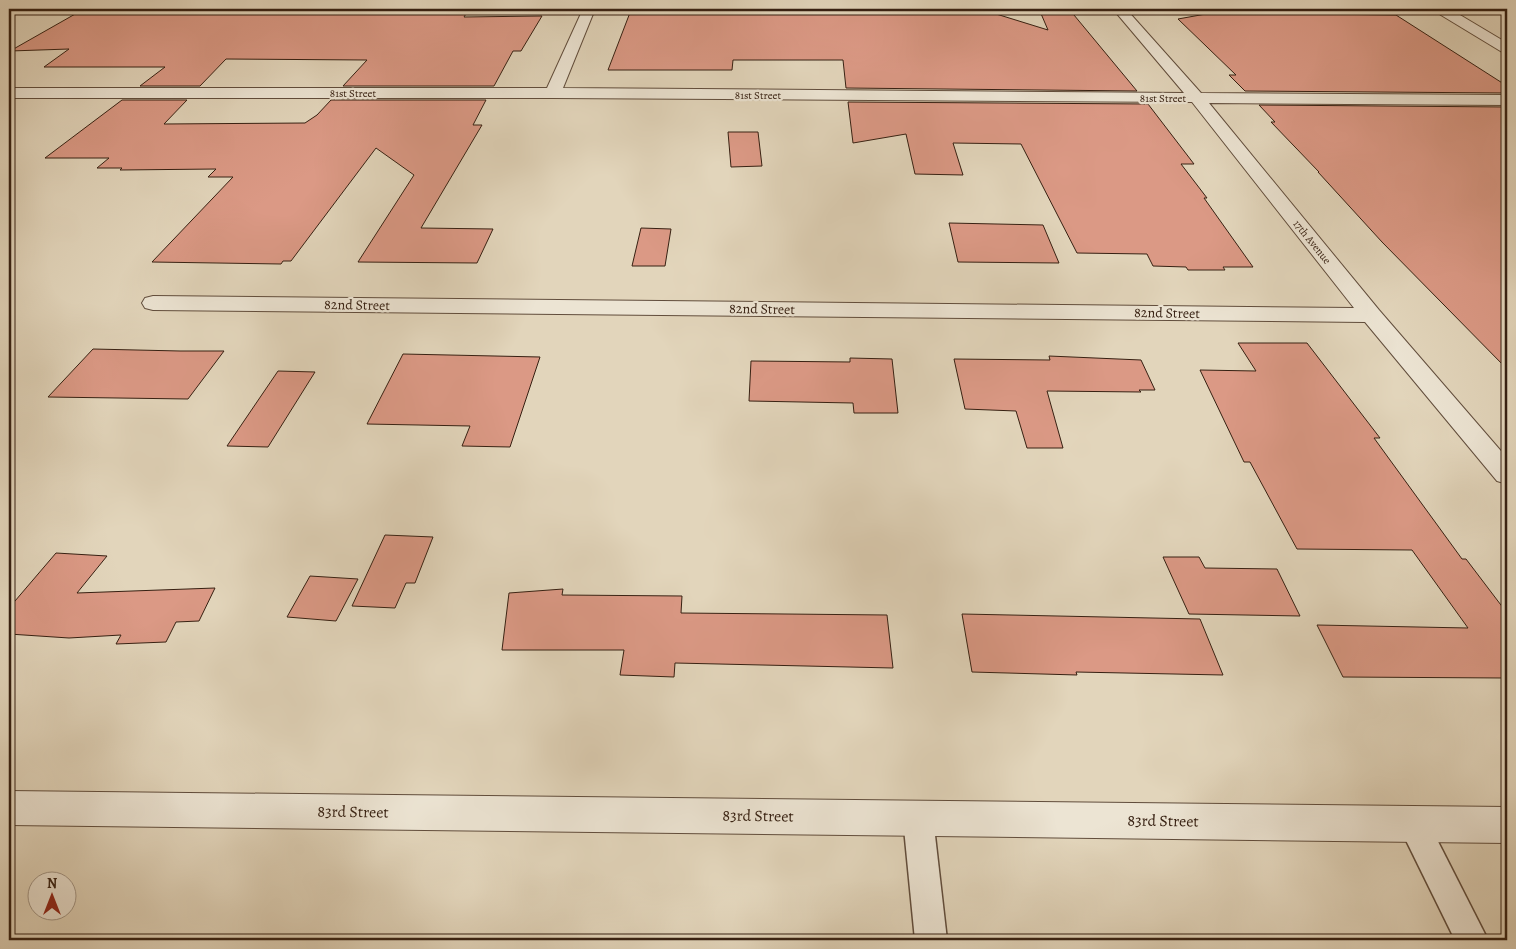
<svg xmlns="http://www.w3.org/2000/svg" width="1516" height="949" font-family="Alegreya,serif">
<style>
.building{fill:#db9985;stroke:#362012}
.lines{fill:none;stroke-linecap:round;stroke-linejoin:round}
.service-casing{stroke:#614d3c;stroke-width:3}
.minor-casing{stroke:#614d3c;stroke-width:2}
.service{fill:#ece4d3;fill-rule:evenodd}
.minor{fill:#ece4d3;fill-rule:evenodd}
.labels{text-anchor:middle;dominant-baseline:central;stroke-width:4.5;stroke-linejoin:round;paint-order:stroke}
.far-street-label{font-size:11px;fill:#362012;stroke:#ece4d3}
.street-label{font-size:14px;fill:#362012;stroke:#ece4d3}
.near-street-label{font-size:16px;fill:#362012;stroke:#ece4d3}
</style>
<rect width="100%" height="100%" fill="#e2d5bb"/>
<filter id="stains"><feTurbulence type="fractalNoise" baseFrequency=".004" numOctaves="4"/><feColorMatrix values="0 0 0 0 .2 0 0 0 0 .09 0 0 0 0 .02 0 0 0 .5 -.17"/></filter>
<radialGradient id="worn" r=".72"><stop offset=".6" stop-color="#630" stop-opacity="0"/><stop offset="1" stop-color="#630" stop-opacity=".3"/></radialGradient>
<g class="building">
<path d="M84,9H469L464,17L542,16L521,51H513L494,86H343L367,60L226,59L200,86H140L165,67H44L69,49L10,51Z"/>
<path d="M774,9H980L1048,30L1039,9H1069L1137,91L846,88L843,60H733L732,70H608L631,10H776Z"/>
<path d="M1228,10L1237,13L1396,15L1507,86V93L1245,91L1229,75H1236L1178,19Z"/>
<path d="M122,100H187L164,124L305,123L317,115L331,100H486L473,125H482L421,228L493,229L477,263L358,262L414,175L376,148L291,261H283L281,264L152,262L233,177H208L216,169L120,170L122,168H97L109,158H45Z"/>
<path d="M848,102L1148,104L1194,164H1181L1207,198H1204L1253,267H1223L1225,270H1188L1186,267L1153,266L1147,254L1077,253L1021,144L953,143L963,175L915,174L906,134L853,143Z"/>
<path d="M1259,105L1507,107V369L1382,242L1318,172H1319L1271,122H1275Z"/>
<path d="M728,132H758L762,166L731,167Z"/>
<path d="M949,223L1043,225L1059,263L958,262Z"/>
<path d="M641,228L671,229L665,266H632Z"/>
<path d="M1238,343H1307L1380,438H1374L1462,559H1466L1507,613V682L1504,678L1343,677L1317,625L1468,628L1412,550L1297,549L1250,462H1244L1200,370L1256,371Z"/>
<path d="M93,349L180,351H224L188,399L48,397Z"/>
<path d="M403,354L540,357L510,447L462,446L470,426L367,424Z"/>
<path d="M1049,356L1141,360L1155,390H1139L1141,392L1047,391L1063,448H1027L1016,411L965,409L954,359L1050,360Z"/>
<path d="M850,358L892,359L898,413H854L853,403L749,401L751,361L850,362Z"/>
<path d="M278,371L315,372L268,447L227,446Z"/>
<path d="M385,535L433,537L415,583H406L395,608L352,606Z"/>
<path d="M56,553L107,556L77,593L215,588L199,621L176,622L166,642L116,644L121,635L69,638L9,634V608Z"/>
<path d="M1163,557H1199L1205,568L1277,569L1300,616L1189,614Z"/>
<path d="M310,576L358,579L336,621L287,617Z"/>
<path d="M563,589L562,595L682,596L681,613L887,615L893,668L675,663L674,677L620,675L624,650H502L509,593Z"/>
<path d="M962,614L1200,619L1223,675L1076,672L1077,675L972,672Z"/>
</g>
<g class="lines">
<g class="service-casing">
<g id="service">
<path d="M918,805L928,808L933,818L947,940H915L903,818L908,808Z"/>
<path d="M1413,810L1424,814L1488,940H1455L1398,824L1402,814Z"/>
</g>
</g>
<g class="minor-casing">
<g id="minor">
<path d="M583,9H595L563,88L1184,93L1113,9H1126L1201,93L1507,95V105L1209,103L1379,310L1507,458V484L1497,481L1365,322L153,310L145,308L142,303L145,298L153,296L1354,308L1192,102L553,98H9V88H547Z"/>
<path d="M1435,9H1450L1507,43V53L1502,52L1436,12Z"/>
<path d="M9,791L1507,807V843L9,825Z"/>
</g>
</g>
<use href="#service" class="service"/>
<use href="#minor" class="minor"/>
</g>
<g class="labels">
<g class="far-street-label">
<text x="353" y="93">81st Street</text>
<text x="758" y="95">81st Street</text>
<text x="1163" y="98">81st Street</text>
<text transform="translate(1312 242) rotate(51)">17th Avenue</text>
</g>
<g class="street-label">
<text transform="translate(357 305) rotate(1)">82nd Street</text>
<text transform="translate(762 309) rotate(1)">82nd Street</text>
<text transform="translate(1167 313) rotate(1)">82nd Street</text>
</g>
<g class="near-street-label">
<text transform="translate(353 812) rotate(1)">83rd Street</text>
<text transform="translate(758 816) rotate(1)">83rd Street</text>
<text transform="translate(1163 821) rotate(1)">83rd Street</text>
</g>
</g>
<rect width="1516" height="949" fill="none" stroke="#e2d5bb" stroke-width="30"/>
<rect x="10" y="10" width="1496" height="929" fill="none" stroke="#362012" stroke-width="2.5"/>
<rect x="15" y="15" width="1486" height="919" fill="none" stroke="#362012"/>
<g transform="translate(52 896)"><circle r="24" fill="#ece4d3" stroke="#a39686"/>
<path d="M0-4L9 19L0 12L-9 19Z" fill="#8f2418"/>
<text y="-8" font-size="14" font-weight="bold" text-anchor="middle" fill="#362012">N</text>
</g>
<rect width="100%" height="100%" filter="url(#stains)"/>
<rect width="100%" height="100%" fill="url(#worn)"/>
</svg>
